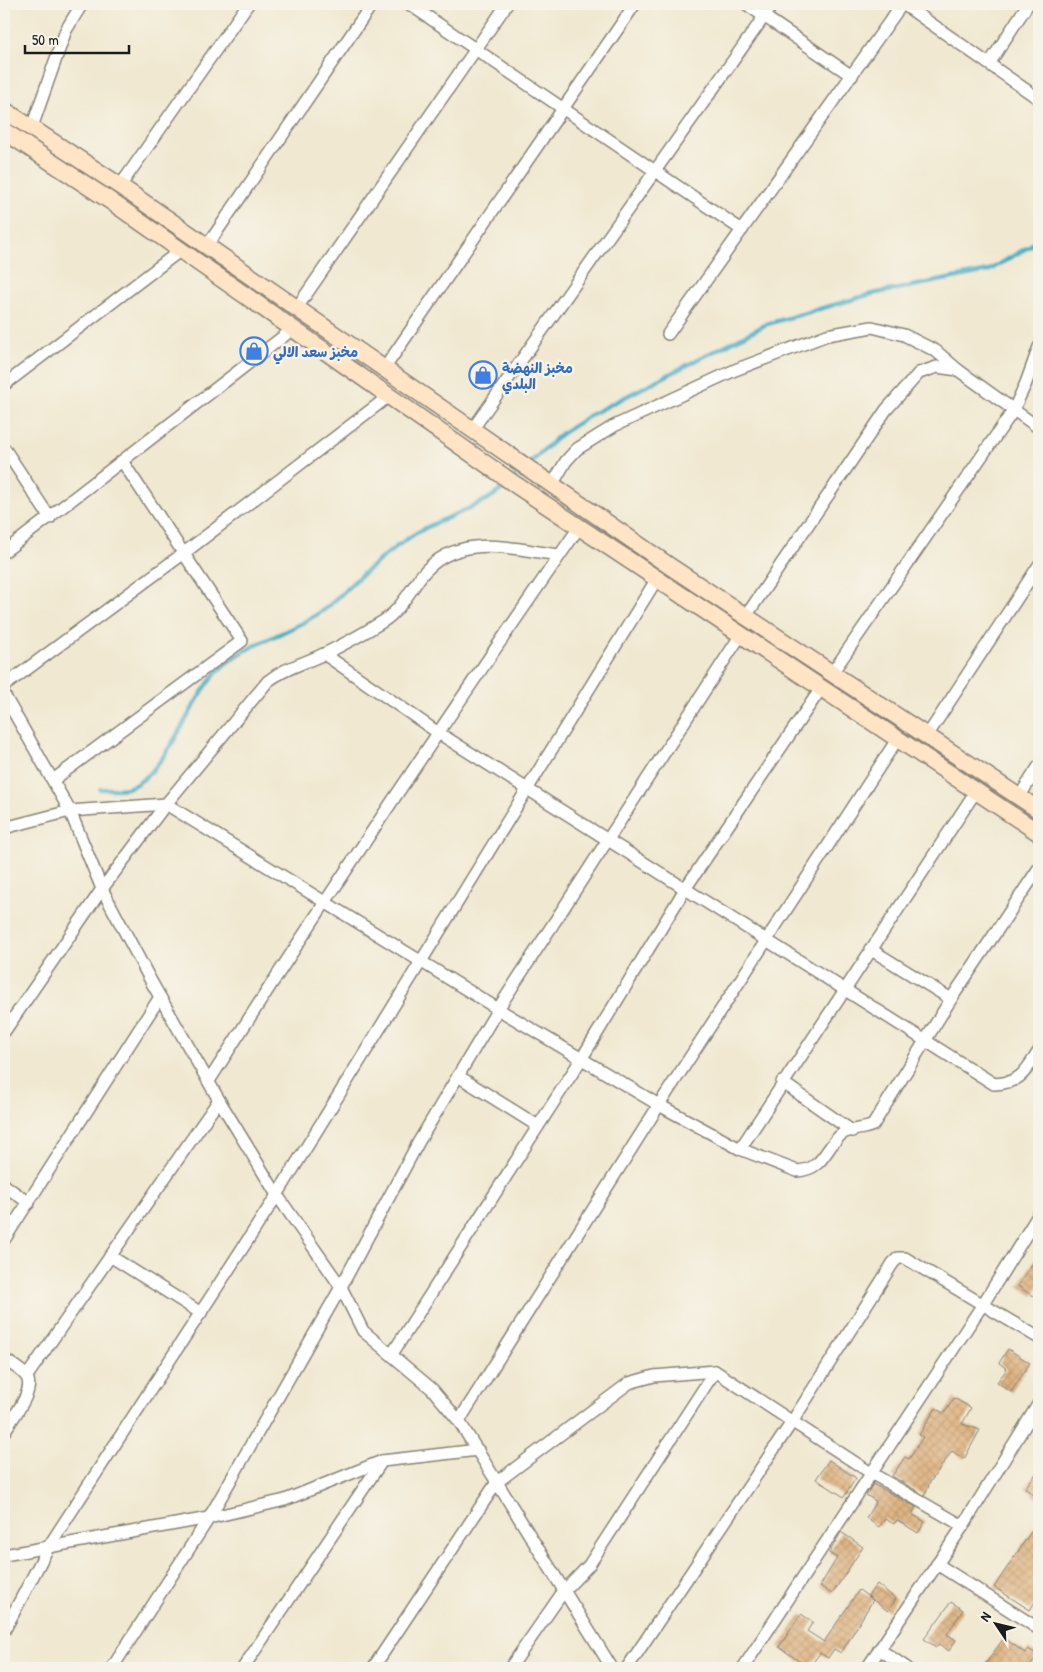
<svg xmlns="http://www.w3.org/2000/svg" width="1043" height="1672" font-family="'Patrick Hand','Playpen Sans Arabic',sans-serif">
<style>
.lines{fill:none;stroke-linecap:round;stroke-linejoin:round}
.stream{stroke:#44aac4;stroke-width:4.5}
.building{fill:url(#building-cross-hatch)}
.street-casing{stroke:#868276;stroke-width:14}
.secondary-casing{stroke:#868276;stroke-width:19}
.street{stroke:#fff;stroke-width:11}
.secondary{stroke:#ffe4c6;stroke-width:16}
.labels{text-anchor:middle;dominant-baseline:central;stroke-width:5;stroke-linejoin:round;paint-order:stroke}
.shop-label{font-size:14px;font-weight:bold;fill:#366cbe;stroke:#f7f3e8;text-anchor:start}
</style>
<defs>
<pattern id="building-cross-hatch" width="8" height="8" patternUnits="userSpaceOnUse" patternTransform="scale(1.25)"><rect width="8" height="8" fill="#deb381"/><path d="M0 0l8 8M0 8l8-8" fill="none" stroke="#be996f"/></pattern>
</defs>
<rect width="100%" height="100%" fill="#f7f3e8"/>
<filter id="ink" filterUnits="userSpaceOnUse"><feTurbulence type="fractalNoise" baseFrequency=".02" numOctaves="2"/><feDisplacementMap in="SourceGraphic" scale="10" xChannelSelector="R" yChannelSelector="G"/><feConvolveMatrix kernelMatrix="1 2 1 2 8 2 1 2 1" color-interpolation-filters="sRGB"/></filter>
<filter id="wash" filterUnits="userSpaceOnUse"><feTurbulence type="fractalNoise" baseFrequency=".0096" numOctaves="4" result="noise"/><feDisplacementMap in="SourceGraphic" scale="20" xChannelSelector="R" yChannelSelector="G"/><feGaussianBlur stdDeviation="1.12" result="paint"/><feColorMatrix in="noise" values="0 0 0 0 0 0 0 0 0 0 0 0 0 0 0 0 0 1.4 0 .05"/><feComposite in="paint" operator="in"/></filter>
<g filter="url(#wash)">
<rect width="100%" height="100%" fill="#f0e8d0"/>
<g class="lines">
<g class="stream">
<path d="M513,479L561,434L592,414L767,324L872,294L988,271L1030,246L1039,236"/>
<path d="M100,789C109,789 121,790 130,787C167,774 190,698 220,669C248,642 293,633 325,609C339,598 350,584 364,573C381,559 399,543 418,532C448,515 482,508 508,484"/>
</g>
</g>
<g id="blocks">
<g class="building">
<path d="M1039,1253V1286L1033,1296L1018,1286Z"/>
<path d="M1008,1349L1030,1363L1011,1392L997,1382L1007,1369L999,1363Z"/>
<path d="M954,1398L971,1408L962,1424L980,1430L964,1459L952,1451L928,1485L929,1486L924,1495L892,1476L905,1457L909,1459L923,1437L919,1435L936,1408L944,1414Z"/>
<path d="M829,1460L856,1478L844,1497L816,1479Z"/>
<path d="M1039,1470V1499L1025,1488Z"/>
<path d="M873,1484L916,1507L912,1514L925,1522L918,1533L897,1520L894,1524L885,1519L879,1527L866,1518L876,1501L866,1495Z"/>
<path d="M1039,1520V1595L1030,1610L994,1587Z"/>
<path d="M841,1532L863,1547L832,1594L820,1586L837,1558L829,1553Z"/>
<path d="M877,1584L896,1599L888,1611L868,1596Z"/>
<path d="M859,1590L873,1600L841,1653L834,1649L828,1658L820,1653L809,1668L779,1647L801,1614L813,1622L807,1631L824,1642Z"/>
<path d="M951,1602L963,1610L947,1634L956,1640L949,1651L939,1644L936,1647L924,1639Z"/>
<path d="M1004,1638L1025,1653L1028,1649L1038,1655L1029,1668H993L986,1663Z"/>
</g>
</g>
</g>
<g filter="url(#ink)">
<use href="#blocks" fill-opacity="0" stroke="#868276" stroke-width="1"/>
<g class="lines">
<g class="street-casing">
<g id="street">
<path d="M409,4L742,230"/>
<path d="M746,4L852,76"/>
<path d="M903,4L1039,99"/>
<path d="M989,64L1028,4"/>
<path d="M32,127L66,30L82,4"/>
<path d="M120,186L248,4"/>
<path d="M207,246L372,4"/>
<path d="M296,309L507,4"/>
<path d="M668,334L902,4"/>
<path d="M384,369L635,4"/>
<path d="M4,385L181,250"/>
<path d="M472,430L773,4"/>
<path d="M4,448L50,518"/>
<path d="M552,485L566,461L577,449L614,426L735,370L827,335L872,327L904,335L936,351L958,370"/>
<path d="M4,552L293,329"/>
<path d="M746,616L886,410L919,373L937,367L958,370L1039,428"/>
<path d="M324,654L437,732L994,1084C1021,1083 1025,1072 1039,1051"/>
<path d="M832,673L1013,411L1026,383L1039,347"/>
<path d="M4,686L184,553L389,396"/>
<path d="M4,695L70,811L102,889L152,983L219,1100L277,1195L341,1287L363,1331L432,1389L459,1421L612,1668"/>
<path d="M927,736L1039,565"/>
<path d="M53,780L242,641L122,461"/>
<path d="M1019,797L1039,766"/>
<path d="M4,828L70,811L166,804L268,681C286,667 306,663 326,653C345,644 364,633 382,622C399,612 410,591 421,576C457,531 511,549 559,555"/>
<path d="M870,949L951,999"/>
<path d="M4,1032L102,889L166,804L498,1009L659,1105L740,1149L797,1171C825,1169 824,1148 842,1134C850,1128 864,1130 873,1125L951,999L1039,868"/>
<path d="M458,1076L538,1126"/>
<path d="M209,1081C329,893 453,709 580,526"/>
<path d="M782,1082L852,1131"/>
<path d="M740,1149L976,791"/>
<path d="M4,1185L29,1203"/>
<path d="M4,1240L160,997"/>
<path d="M110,1256L201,1313"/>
<path d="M392,1354L582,1058L685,889L822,687"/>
<path d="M4,1359C10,1364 21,1369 26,1376C37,1389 11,1420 4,1432"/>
<path d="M27,1376L219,1100"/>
<path d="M459,1421L659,1105L898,738"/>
<path d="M4,1555L209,1518L285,1500L382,1461L478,1450"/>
<path d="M937,1564L1039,1629"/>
<path d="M4,1631L49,1546L277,1195L658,577"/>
<path d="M879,1649L907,1668"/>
<path d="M112,1668L209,1518L341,1287L418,1143L498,1009L742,633"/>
<path d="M243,1668L382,1461"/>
<path d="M373,1668L497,1482L629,1383L654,1376L715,1371L871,1473L963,1526"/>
<path d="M510,1668L563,1592L589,1565L715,1371"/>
<path d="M627,1668L792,1422L893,1263L898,1258H905L1039,1338"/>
<path d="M743,1668L983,1304L1039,1214"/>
<path d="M867,1668L963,1526L1039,1403"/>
</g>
</g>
<g class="secondary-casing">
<g id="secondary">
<path d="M4,110L120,186L671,567L1039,810"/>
<path d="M4,131L109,200L516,485L1039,833"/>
</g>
</g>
<use href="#street" class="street"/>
<use href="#secondary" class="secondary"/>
</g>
</g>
<defs>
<g id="shop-ring" transform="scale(1.4375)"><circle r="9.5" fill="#f7f3e8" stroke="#3f7fe0" stroke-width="1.5"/><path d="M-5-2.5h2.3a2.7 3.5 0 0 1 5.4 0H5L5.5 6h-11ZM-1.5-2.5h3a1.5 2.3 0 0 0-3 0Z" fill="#3f7fe0"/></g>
</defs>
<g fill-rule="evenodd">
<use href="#shop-ring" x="254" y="351"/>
<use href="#shop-ring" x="483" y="375"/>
</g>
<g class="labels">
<g class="shop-label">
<text x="273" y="351">مخبز سعد الالي</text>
<text x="502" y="367">مخبز النهضة<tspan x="502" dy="16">البلدي</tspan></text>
</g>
</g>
<rect width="1043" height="1672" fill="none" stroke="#f7f3e8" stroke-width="20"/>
<g transform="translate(996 1624) rotate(305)" stroke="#f7f3e8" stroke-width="4" paint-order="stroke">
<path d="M0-4L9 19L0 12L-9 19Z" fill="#1c1c1c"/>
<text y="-8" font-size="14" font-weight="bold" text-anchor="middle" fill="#1c1c1c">N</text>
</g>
<path d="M25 45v8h104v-8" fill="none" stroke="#1c1c1c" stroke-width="2.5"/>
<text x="32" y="45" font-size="15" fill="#1c1c1c" stroke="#f7f3e8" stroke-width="4" paint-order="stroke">50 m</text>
</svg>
